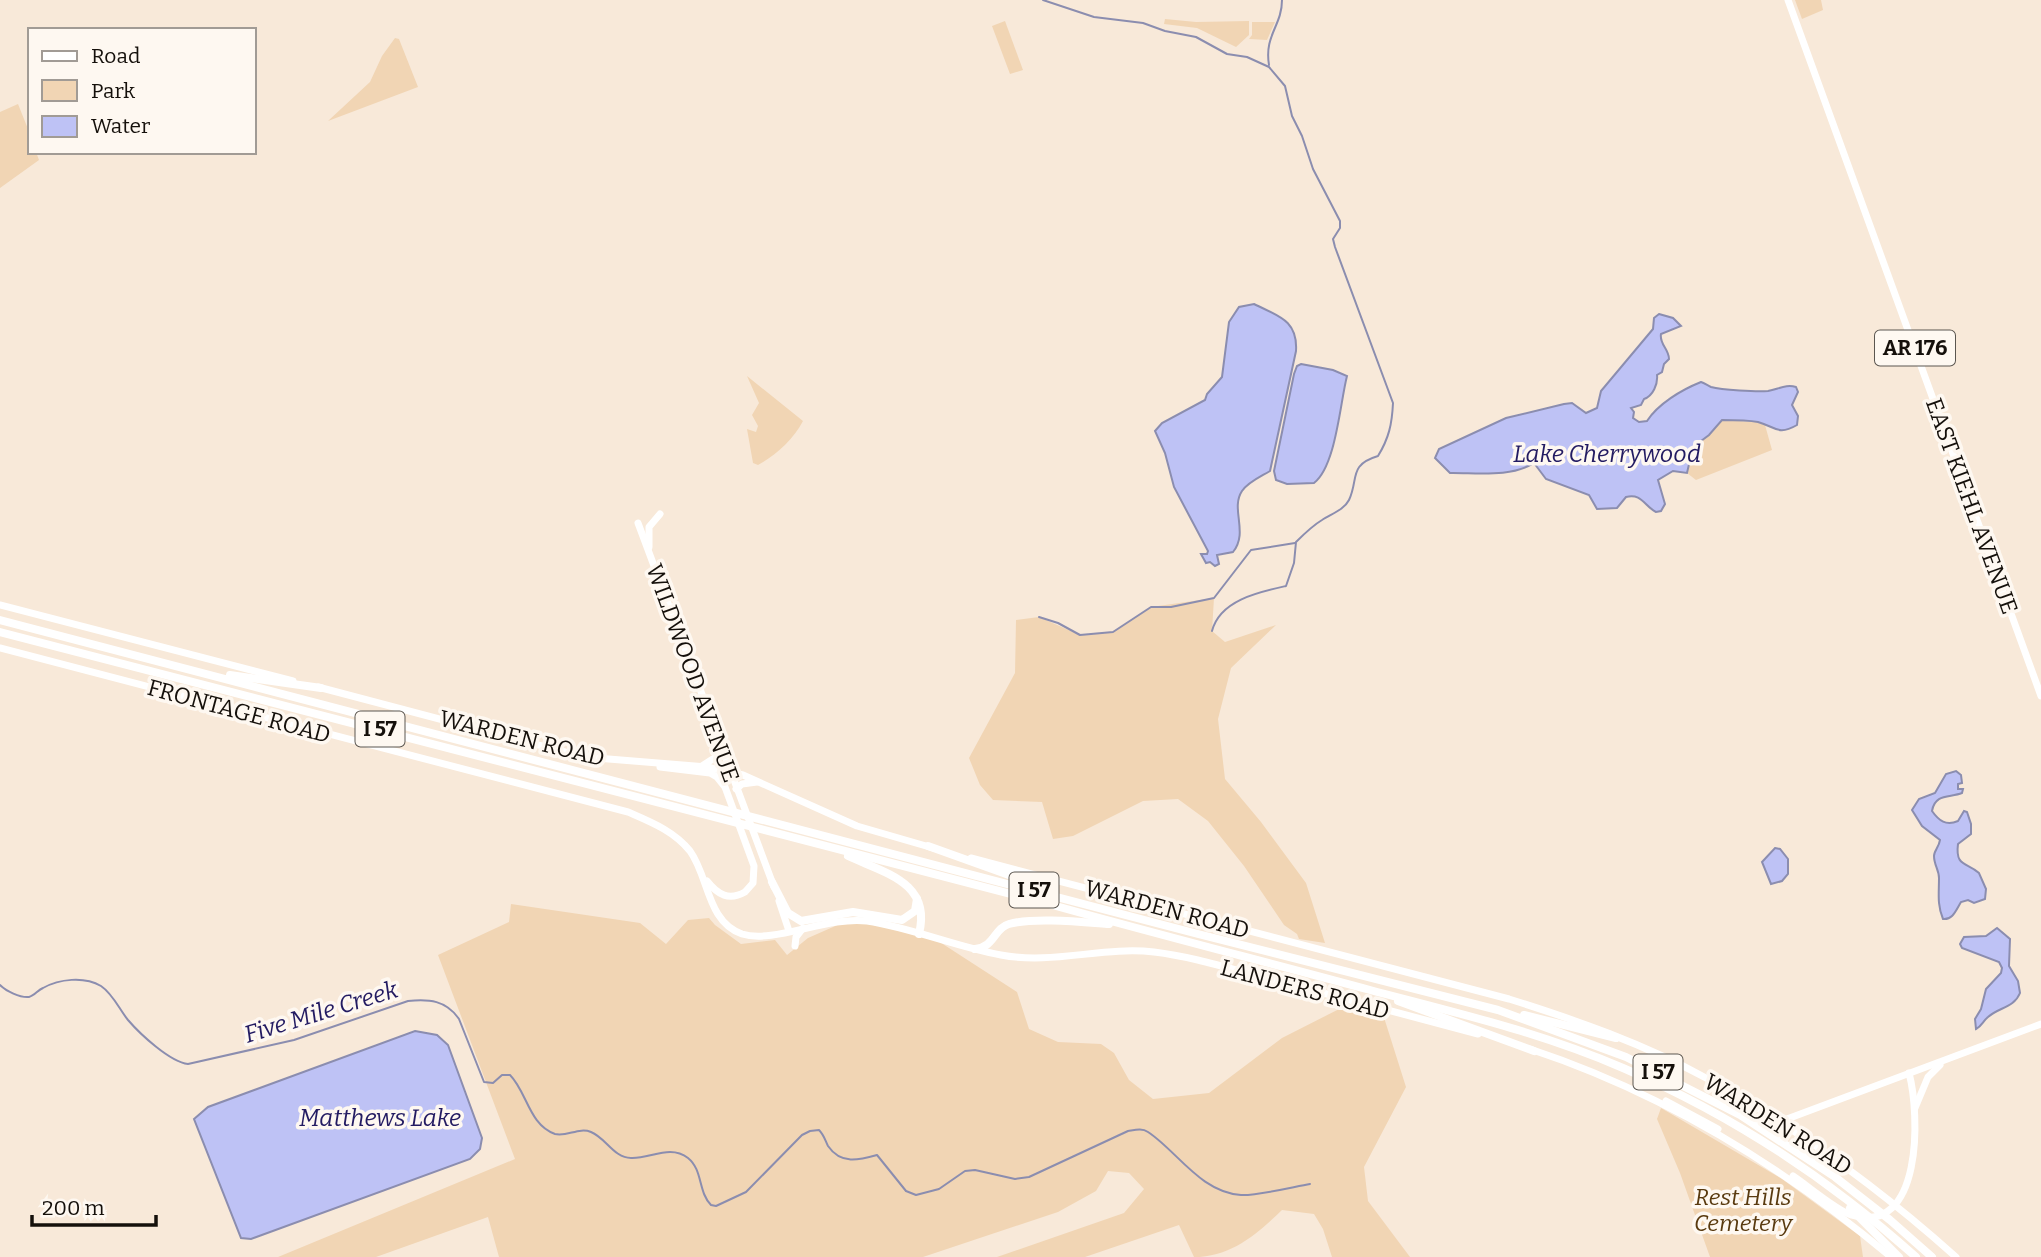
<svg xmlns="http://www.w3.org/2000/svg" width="2041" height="1257" font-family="Bitter,serif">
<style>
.green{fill:#f1d5b4}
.water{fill:#bec2f5;stroke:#8b8daf;stroke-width:2}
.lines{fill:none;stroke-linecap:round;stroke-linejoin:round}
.stream{stroke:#8b8daf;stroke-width:2}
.major{stroke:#fff;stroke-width:7}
.highway{stroke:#fff;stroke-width:8}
.labels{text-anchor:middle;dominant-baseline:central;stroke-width:7;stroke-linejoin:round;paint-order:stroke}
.shield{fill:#fef8f1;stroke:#5b5650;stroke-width:2}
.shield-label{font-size:21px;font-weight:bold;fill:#15100b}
.street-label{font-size:23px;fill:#15100b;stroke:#fef8f1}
.park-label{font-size:23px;font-style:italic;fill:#593a0f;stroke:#fef8f1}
.water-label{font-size:24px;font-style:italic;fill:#231b62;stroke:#fef8f1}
</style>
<rect width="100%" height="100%" fill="#f8e9d9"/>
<g class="green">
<path d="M1795,0H1821L1823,10L1802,19Z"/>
<path d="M1165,19L1196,22L1249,21V35L1236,47L1197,28L1164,24Z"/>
<path d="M1005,21L1023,70L1010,74L992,26Z"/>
<path d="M1252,22H1275L1267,40L1249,39L1252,35Z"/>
<path d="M395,38L399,39L418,87L328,121L370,82L382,56Z"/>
<path d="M18,104L30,134V152H36L39,160L0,188V112Z"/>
<path d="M747,376L803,421C793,440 776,455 758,465L753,463L747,429L756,432L758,426L752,415L759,403Z"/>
<path d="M1722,420L1756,422L1765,425L1772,450L1696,480L1687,473L1693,447L1709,435Z"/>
<path d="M1214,598L1212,631L1225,642L1276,625L1231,668L1218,719L1225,779L1261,822L1306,883L1325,943L1299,939L1297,934L1284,925L1244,866L1208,821L1178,799L1143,801L1073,836L1053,839L1042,802L993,800L980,785L969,758L1015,673L1016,620L1039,617L1080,635L1113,632L1151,607Z"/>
<path d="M511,904L640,923L666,944L688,920L709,918L715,925L741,944L775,940L787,955L808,938L849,920L932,937L1017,992L1029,1029L1058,1042L1101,1044L1114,1053L1129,1080L1153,1099L1209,1093L1282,1038L1347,1005L1381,1008L1406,1087L1364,1167L1368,1201L1410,1257H1332L1323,1229L1314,1214L1282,1210C1257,1234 1231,1257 1194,1257L1179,1225L1085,1257H997L1124,1213L1144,1189L1129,1173L1108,1171L1096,1191L1058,1212L923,1257H499L488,1217L376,1257H278L515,1159L438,955L509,922Z"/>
<path d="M1661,1108L1782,1179L1860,1236L1863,1257H1710L1680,1173L1657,1119Z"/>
</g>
<g class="water">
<path d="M1254,304C1278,316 1298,320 1296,351L1270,471C1260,477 1248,482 1242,491C1230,509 1249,532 1233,552L1217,555L1219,564L1215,566L1210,562L1206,563L1201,554H1207L1208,551L1174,487L1165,453L1155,431L1162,423L1205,400L1207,394L1222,377L1229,322L1239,307Z"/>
<path d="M1659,314L1673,318L1681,326L1661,334C1659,344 1669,349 1669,359L1664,364L1662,372L1657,375C1658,384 1653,396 1644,399L1641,405L1631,408L1634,412L1633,418L1639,422L1647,421C1658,404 1681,390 1701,382C1704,383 1707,385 1711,387C1722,390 1757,392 1768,391C1779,389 1786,384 1796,387L1798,392L1792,405L1798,416L1797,425C1778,436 1776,427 1758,422C1747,420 1733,420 1722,420L1709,435L1693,447L1687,473L1673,471L1658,480L1665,504L1661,511L1656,512C1644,506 1642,493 1626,497L1617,508L1597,509L1589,495L1546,479L1534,463C1512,477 1480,473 1453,473H1450L1435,458L1439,449L1506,418L1564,404L1572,403L1586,413L1597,408L1601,391L1653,329L1654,318Z"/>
<path d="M1301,364L1333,370L1347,376C1340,403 1336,466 1314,483L1287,484L1276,480L1274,471L1294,374L1297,366Z"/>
<path d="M1956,771L1961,775L1962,783L1958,784V789H1963L1962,793C1950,798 1935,793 1932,811C1939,821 1946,826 1958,821L1964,811L1967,812L1971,824V834L1958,844C1955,867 1967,862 1979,873L1986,889L1985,899L1974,903L1968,900L1961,902C1956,910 1953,920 1943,919C1937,905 1939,893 1939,878C1939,870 1934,865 1934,856C1934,851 1939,847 1940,840L1922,826L1912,810L1919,799L1935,793L1946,774Z"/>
<path d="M1775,848L1780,849L1788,859V874L1782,881L1771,884L1762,862Z"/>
<path d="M1997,928L2010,939L2009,966L2018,981L2020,993C2014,1008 1999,1007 1988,1017C1983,1021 1982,1026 1976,1029L1975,1019L1981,1009L1986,989L2001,973L2002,968L1999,962L1962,948L1960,944L1964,937L1986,936Z"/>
<path d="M415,1031L437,1035L448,1045L482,1138L480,1149L470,1159L251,1239L241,1238L194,1119L208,1107Z"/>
</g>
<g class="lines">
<g class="stream">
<path d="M1043,0L1094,17L1143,23L1165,31L1196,37L1227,54L1247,57L1269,67L1285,86L1292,116L1302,136L1313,169L1340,221V228L1333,239L1335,247L1393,403C1392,424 1389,438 1378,456C1348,465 1359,479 1349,500C1344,510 1331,514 1322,520C1312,526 1304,534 1296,542L1294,563L1286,586C1259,592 1220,600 1212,631"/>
<path d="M1269,65C1264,35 1282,26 1282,0"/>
<path d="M1039,617L1058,623L1080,635L1113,632L1151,607H1171L1214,598L1251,550L1295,543"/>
<path d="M0,985C6,991 20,998 29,997C34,996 38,990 43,988C59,979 84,976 101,986C113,994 119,1009 128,1020C140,1034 170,1062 188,1064L294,1040L408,1001C429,999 446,1000 459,1019L484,1082L493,1083L502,1075H510C527,1092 529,1125 555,1134C567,1137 579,1127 591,1132C606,1138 614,1158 631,1158C650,1159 670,1144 688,1158C703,1170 698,1192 711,1205L716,1206L746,1192L802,1135L810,1131L819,1130C824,1135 825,1140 828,1146C841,1165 859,1160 877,1155L906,1191L916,1195L939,1189L965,1171L975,1170L1015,1179L1029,1177L1128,1131C1135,1130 1142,1128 1148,1132C1177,1151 1200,1192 1241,1195C1256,1196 1293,1187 1310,1184"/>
</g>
<g class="major">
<path d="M1788,0L2041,696"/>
<path d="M638,523L774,887"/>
<path d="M649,547V527L660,514"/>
<path d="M0,605L293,681"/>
<path d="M0,648L628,812C651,822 674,831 690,851C709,877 707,922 742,934C774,944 827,916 867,921C913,928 956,947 1001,955C1053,965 1103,946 1154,952C1196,957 1237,971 1278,981C1345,999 1412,1016 1478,1034"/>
<path d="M318,687L584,757L707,767L743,775L857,826L933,848"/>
<path d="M702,766L716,757L718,744"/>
<path d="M660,767L710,773L717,777L725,787L754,866L753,883L745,892C729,901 718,895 707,881"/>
<path d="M736,789L742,784L757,782"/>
<path d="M971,858L1509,999C1576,1020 1644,1044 1706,1078C1797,1128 1879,1188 1956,1257"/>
<path d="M779,901L789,931"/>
<path d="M795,946L796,937L803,928"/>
<path d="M1530,1049C1663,1093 1784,1167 1891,1257"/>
<path d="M1666,1101L1718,1129"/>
<path d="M1915,1108L1928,1077L1940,1065"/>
<path d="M1783,1124L1787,1119L2041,1024"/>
<path d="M1793,1176C1808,1186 1836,1210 1851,1215C1923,1237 1920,1114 1909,1073"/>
</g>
<g class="highway">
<path d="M0,620L1198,934L1498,1010L1626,1057L1740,1115L1835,1177L1890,1220L1932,1257"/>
<path d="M0,632L1038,901C1148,932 1259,960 1370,990C1457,1013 1540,1032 1623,1068C1730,1114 1829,1179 1916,1257"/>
<path d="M230,675L321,688"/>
<path d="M928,846L1051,890"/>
<path d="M848,856C884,873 932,882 919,934"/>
<path d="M772,882L788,913L801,921L853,912L902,920L915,911L917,899"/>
<path d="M975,949C995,947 994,928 1009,924C1034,917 1082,922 1109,924"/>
<path d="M1398,1001L1534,1051"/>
<path d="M1524,1015L1616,1038"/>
<path d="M1850,1208L1899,1257"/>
</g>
</g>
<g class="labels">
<g class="shield">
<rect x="1875" y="330.5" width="80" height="35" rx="5"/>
<rect x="355.5" y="711.5" width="49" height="35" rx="5"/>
<rect x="1009.5" y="872.5" width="49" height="35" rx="5"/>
<rect x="1633.5" y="1054.5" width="49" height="35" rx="5"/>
</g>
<g class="shield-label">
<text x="1915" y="348">AR 176</text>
<text x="380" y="729">I 57</text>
<text x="1034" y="890">I 57</text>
<text x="1658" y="1072">I 57</text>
</g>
<g class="street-label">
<text transform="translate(1972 506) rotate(70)">EAST KIEHL AVENUE</text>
<text transform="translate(693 673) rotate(70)">WILDWOOD AVENUE</text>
<text transform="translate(239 711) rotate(15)">FRONTAGE ROAD</text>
<text transform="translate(522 738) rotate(14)">WARDEN ROAD</text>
<text transform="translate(1167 909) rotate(15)">WARDEN ROAD</text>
<text transform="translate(1305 989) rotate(15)">LANDERS ROAD</text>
<text transform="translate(1778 1124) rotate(32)">WARDEN ROAD</text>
</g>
<g class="park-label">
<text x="1743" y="1197">Rest Hills<tspan x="1743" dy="26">Cemetery</tspan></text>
</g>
<g class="water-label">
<text x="1607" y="454">Lake Cherrywood</text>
<text transform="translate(321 1012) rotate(-17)">Five Mile Creek</text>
<text x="380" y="1118">Matthews Lake</text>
</g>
</g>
<rect x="28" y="28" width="228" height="126" fill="#fef8f1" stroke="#a19b95" stroke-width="2"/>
<rect x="42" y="51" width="35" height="10" fill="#ffffff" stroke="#a19b95" stroke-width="2"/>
<text x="91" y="63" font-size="21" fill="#15100b">Road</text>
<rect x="42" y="80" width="35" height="21" fill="#f1d5b4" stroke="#a19b95" stroke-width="2"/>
<text x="91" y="98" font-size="21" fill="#15100b">Park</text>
<rect x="42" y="116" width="35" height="21" fill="#bec2f5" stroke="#a19b95" stroke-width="2"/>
<text x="91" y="133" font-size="21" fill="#15100b">Water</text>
<path d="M32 1215v10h124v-10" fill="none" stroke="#15100b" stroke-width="3.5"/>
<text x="42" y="1215" font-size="21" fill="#15100b" stroke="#fef8f1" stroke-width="5" paint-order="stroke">200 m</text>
</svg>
